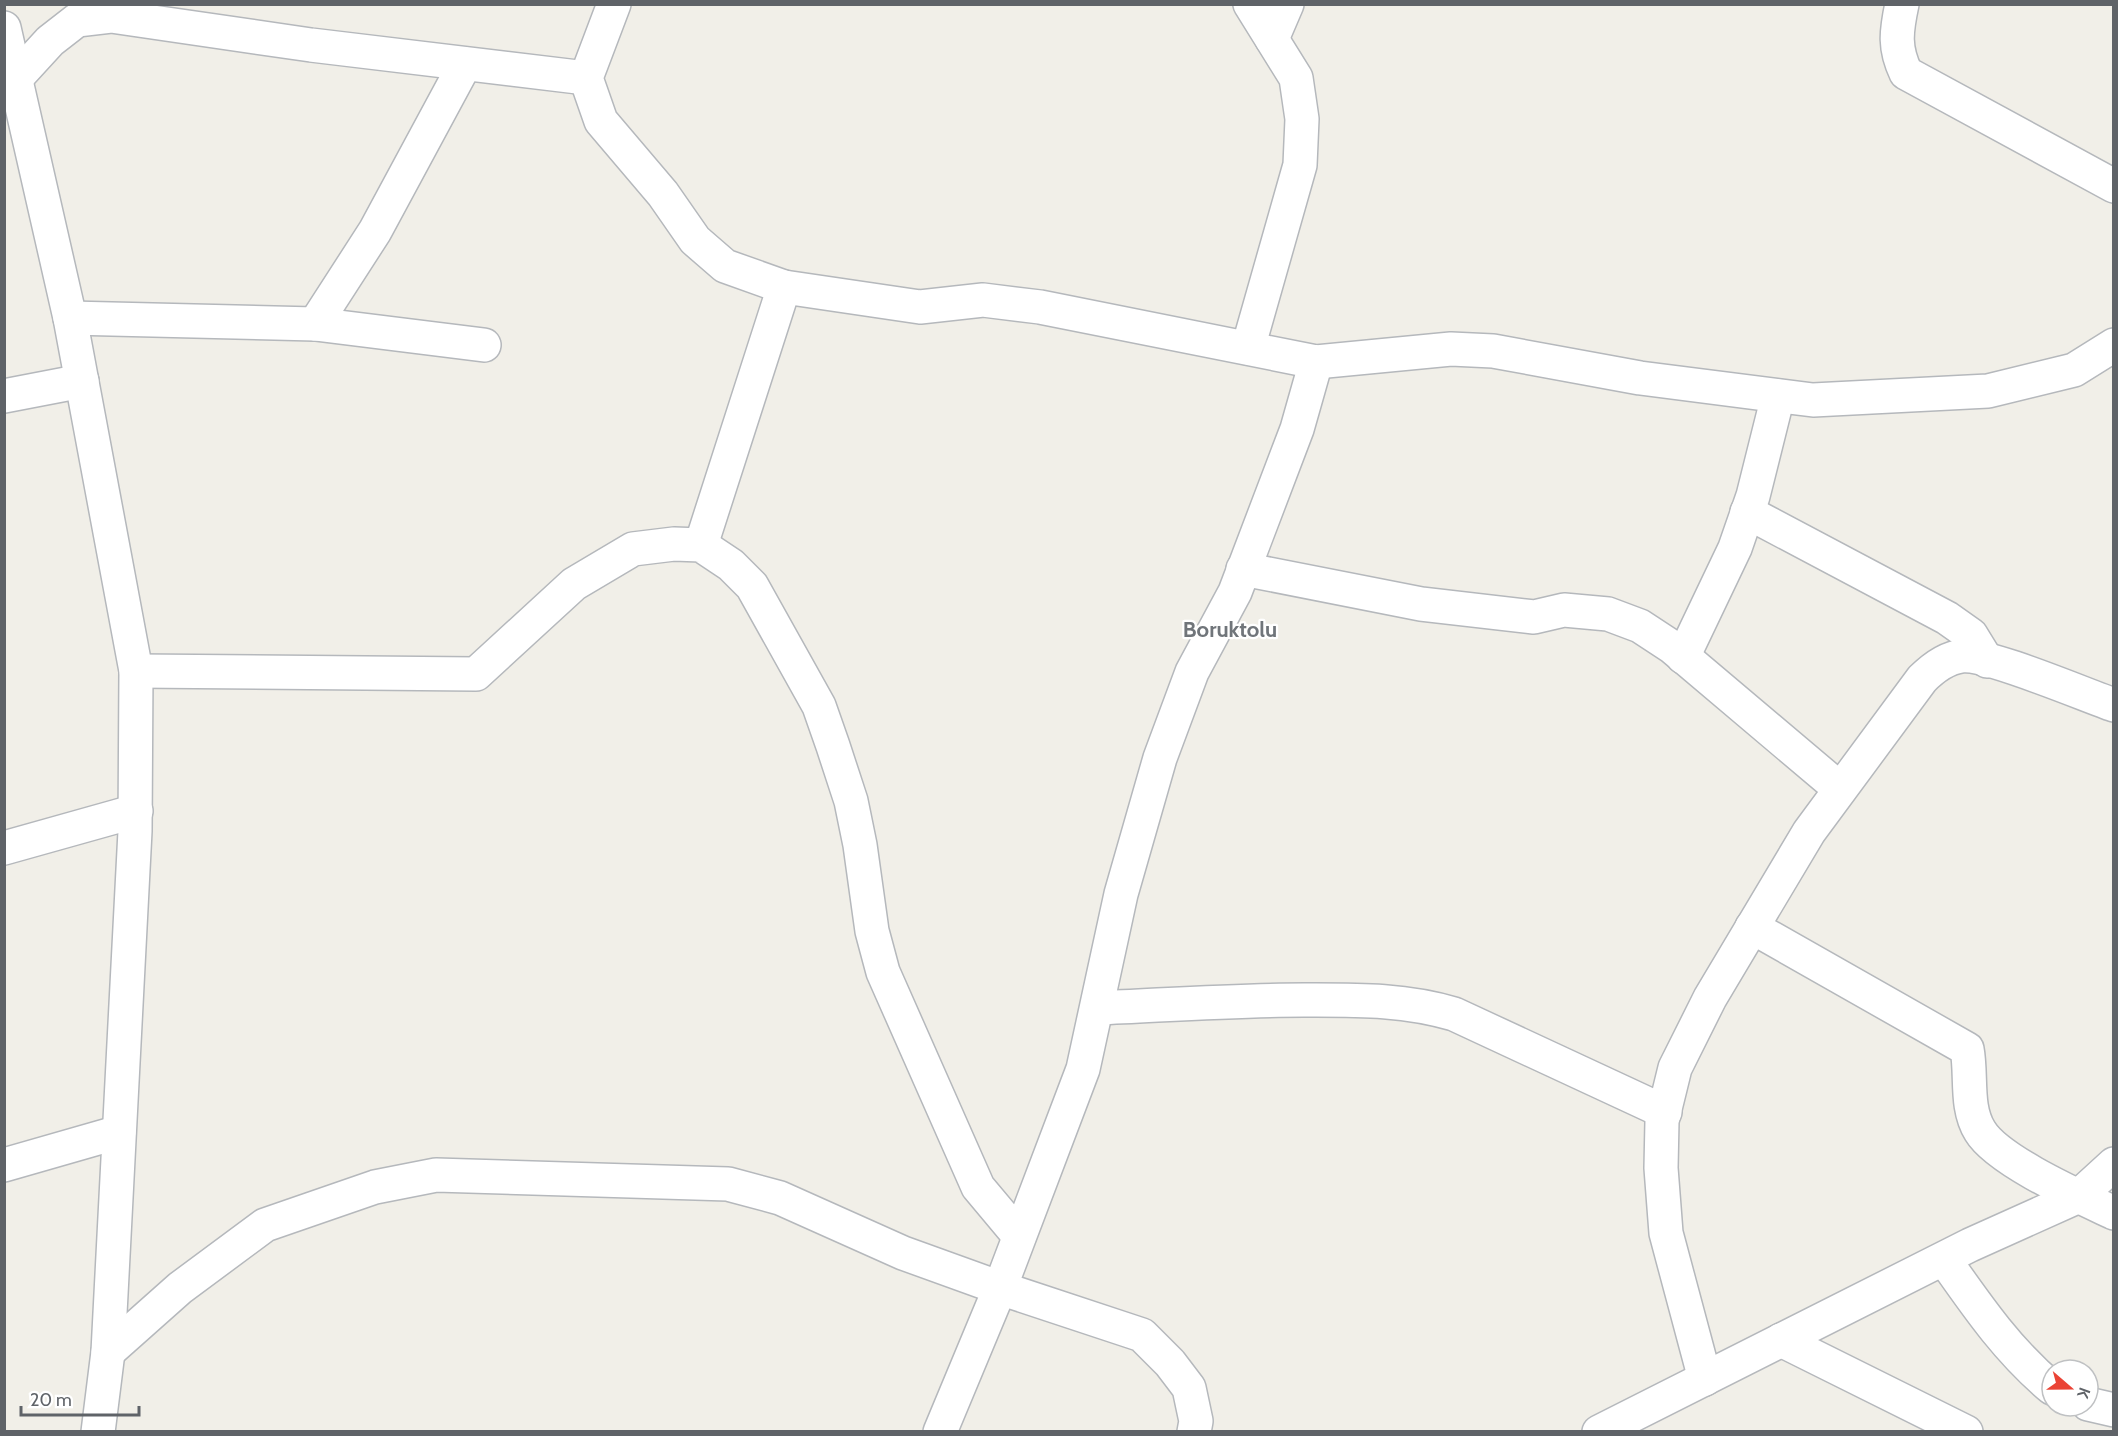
<svg xmlns="http://www.w3.org/2000/svg" width="2118" height="1436" font-family="Cabin,sans-serif">
<style>
.lines{fill:none;stroke-linecap:round;stroke-linejoin:round}
.minor-casing{stroke:#b5b8bc;stroke-width:36}
.minor{stroke:#fff;stroke-width:33}
.labels{text-anchor:middle;dominant-baseline:central;stroke-width:4.5;stroke-linejoin:round;paint-order:stroke}
.quarter-label{font-size:22px;font-weight:bold;fill:#70757a;stroke:#fff}
</style>
<rect width="100%" height="100%" fill="#f1efe8"/>
<g class="lines">
<g class="minor-casing">
<g id="minor">
<path d="M614,4L586,78L601,121L663,194L695,240L725,266L784,287L920,307L983,300L1040,307L1316,362L1451,349L1493,351L1640,378L1813,400L1988,391L2074,370L2114,345"/>
<path d="M1902,4C1896,32 1894,48 1906,73L2114,186"/>
<path d="M4,28L70,318L136,671L135,831L108,1352L98,1432"/>
<path d="M1272,39L1287,4"/>
<path d="M17,77L50,41L77,20L111,16L311,45L586,78"/>
<path d="M70,318L315,324L484,345"/>
<path d="M315,324L375,231L465,64"/>
<path d="M1248,348L1300,165L1302,119L1296,78L1250,4"/>
<path d="M4,396L82,381"/>
<path d="M1747,512L1947,618L1971,635L1987,661"/>
<path d="M701,545L784,287"/>
<path d="M1243,569L1421,604L1534,617L1564,610L1608,614L1640,626L1672,647L1840,789"/>
<path d="M1683,657L1735,548L1753,496L1778,396"/>
<path d="M136,671L476,674L574,584L633,549L674,544L701,545L731,565L752,586L819,706L833,746L851,801L860,845L872,931L883,972L978,1187L1019,1236"/>
<path d="M4,848L136,811"/>
<path d="M1752,927L1967,1049C1972,1075 1965,1107 1980,1131C1998,1161 2080,1197 2114,1213"/>
<path d="M1098,1008C1167,1005 1235,1000 1304,1000C1356,1000 1404,999 1454,1014L1665,1112"/>
<path d="M4,1165L119,1132"/>
<path d="M1944,1259C1977,1306 2007,1350 2052,1388"/>
<path d="M1781,1340L1966,1432"/>
<path d="M108,1352L180,1288L265,1225L375,1187L436,1175L728,1184L780,1198L903,1253L1000,1288L1142,1335L1170,1363L1189,1388L1196,1421L1194,1432"/>
<path d="M1705,1379L1666,1233L1661,1168L1662,1121L1675,1068L1710,998L1809,832L1922,679C1933,668 1946,658 1962,656C1987,653 2085,695 2114,705"/>
<path d="M2088,1404L2114,1410"/>
<path d="M940,1432L1000,1288L1083,1069L1121,894L1160,758L1192,672L1235,592L1297,429L1316,362"/>
<path d="M1599,1432L1970,1245L2079,1196L2114,1164"/>
</g>
</g>
<use href="#minor" class="minor"/>
</g>
<g class="labels">
<g class="quarter-label">
<text x="1230" y="629">Boruktolu</text>
</g>
</g>
<rect width="2118" height="1436" fill="none" stroke="#5f6368" stroke-width="12"/>
<g transform="translate(2070 1388) rotate(110)"><circle r="28" fill="#ffffff" stroke="#bfc1c3" stroke-width="1.5"/>
<path d="M0-4.5L10 22L0 15L-10 22Z" fill="#ea4335"/>
<text y="-9" font-size="16" font-weight="bold" text-anchor="middle" fill="#5f6368">K</text>
</g>
<path d="M21 1406v9h118v-9" fill="none" stroke="#5f6368" stroke-width="3"/>
<text x="30" y="1406" font-size="18" fill="#5f6368" stroke="#ffffff" stroke-width="4.5" paint-order="stroke">20 m</text>
</svg>
